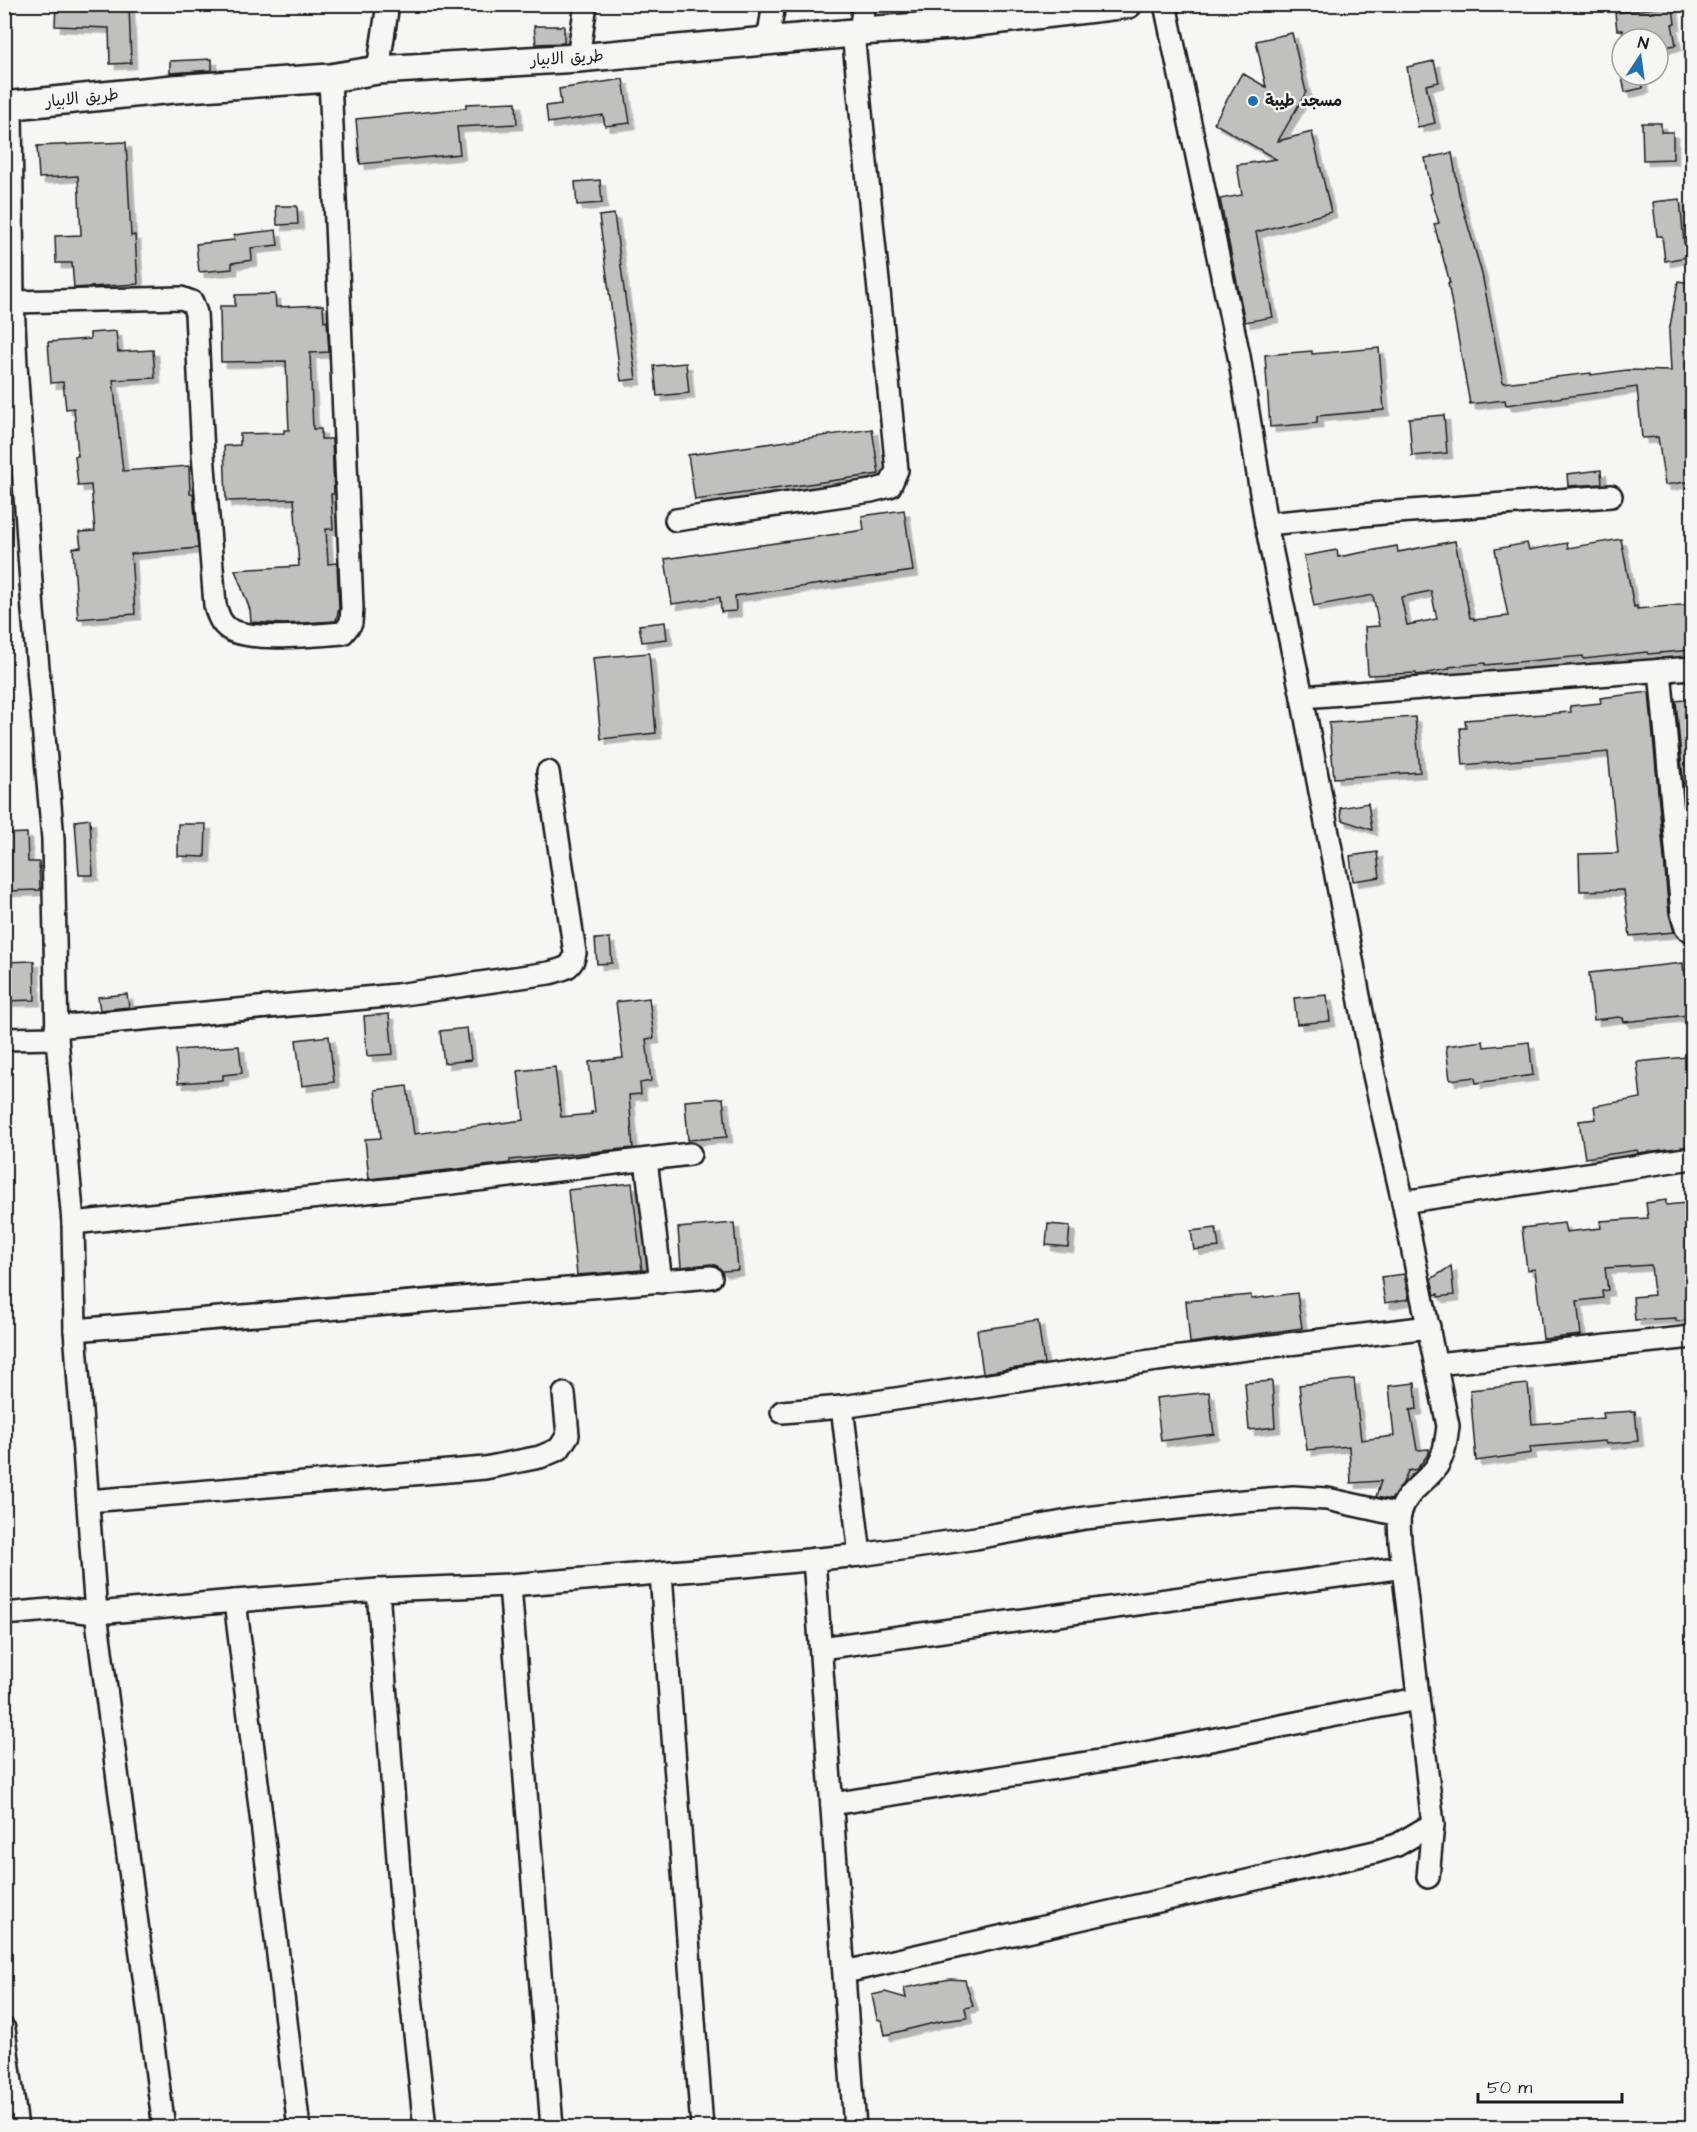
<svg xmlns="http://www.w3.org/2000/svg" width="1697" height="2132" font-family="'Architects Daughter','Playpen Sans Arabic',sans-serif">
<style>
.building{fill:#c0c0bd;stroke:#1c1c1c;stroke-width:1.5;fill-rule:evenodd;filter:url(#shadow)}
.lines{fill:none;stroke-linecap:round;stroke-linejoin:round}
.minor-casing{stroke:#1c1c1c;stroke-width:26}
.major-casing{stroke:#1c1c1c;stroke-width:32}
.minor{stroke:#f6f6f2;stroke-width:21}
.major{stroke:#f6f6f2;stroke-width:27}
.poi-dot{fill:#1f6fb2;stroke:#f6f6f2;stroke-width:2}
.labels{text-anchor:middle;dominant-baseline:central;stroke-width:5;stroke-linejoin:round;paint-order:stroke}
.street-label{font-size:16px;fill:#1c1c1c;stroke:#f6f6f2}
.poi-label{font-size:16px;font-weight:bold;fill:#1c1c1c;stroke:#f6f6f2;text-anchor:start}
</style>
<defs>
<filter id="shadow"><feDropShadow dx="5.5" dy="5.5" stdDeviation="0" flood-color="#0004"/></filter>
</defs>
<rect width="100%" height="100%" fill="#f6f6f2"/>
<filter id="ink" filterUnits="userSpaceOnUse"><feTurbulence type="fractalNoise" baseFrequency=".0167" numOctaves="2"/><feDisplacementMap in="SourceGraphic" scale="12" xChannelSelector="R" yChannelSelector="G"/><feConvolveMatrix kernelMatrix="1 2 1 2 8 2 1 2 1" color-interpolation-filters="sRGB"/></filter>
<g filter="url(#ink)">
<g class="building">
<path d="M56,4H129L131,63L110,64L109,28L55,26Z"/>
<path d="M1673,6L1675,24H1672L1676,45L1658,48V39H1624L1623,30H1617L1615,13Z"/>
<path d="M534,26H564V43L536,44Z"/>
<path d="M1292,33L1306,92L1278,141L1312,132L1331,212L1256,232L1273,317L1245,322L1220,199L1242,195L1237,165L1276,159L1214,123L1242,73L1266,87L1256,41Z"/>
<path d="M212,59V70L170,73V61Z"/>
<path d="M1434,61L1439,82L1426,85L1435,123L1418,127L1407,67Z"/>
<path d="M1633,75H1641L1643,88L1625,92L1622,77Z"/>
<path d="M623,79L630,123L605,126L603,115L548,123L546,106L561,104L559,89Z"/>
<path d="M516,102L517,124L457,127L460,154L360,164L356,119L466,108V104Z"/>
<path d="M1642,123H1661V132H1673V159L1643,160Z"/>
<path d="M126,142L131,236L135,235L138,284L74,288L72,263H56L55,236L81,235L78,176L39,178L37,146Z"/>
<path d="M1452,153L1459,194L1482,274L1503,383L1591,373V375L1627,370L1671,371L1669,332L1678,281L1692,283V456L1688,457L1692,481L1665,485L1658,437L1642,438L1637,387L1506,405L1505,400L1470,404L1448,283H1450L1434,224L1439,223L1430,194L1432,193L1425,158Z"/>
<path d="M600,180L602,203L577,205L575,182Z"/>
<path d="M1680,199L1684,243L1692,242V256L1665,261L1662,236H1657L1653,202Z"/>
<path d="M276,206H297L298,224L277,225Z"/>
<path d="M614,214L636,379L621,381L599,216Z"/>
<path d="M276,230L278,245L251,248L252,260L232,263V269L199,272L196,244L234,240V235Z"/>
<path d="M275,294L276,307L323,305L324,322L327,321L329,352L310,353L313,429H321V439H332L334,494H331L333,529H326L328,564L337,563L339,608L336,621L284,624L251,622L250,610L235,570L299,566L294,499L226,501L224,446L240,445V434L284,433V430H289L286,361L221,362L220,306H235V295Z"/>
<path d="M116,331L118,352L153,350L155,378L113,380L123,471L189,466L190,494H193L198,548L131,554L135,614L78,619L73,548L81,547L79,532L95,531L91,485L78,486L75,456H78L74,408L66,409L63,382L51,383L48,342L90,339V333Z"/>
<path d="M1379,348L1384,410L1317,416V423L1270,427L1265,355L1312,351V354Z"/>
<path d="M686,363L689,393L657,396L654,366Z"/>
<path d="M1444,415L1447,453L1412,456L1409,418Z"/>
<path d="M872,429L879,474L695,500L688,455Z"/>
<path d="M1601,470L1602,484L1568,486L1567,474Z"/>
<path d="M904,510L913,571L735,596L736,611L721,612L720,597L672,604L665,559L864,530L862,516Z"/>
<path d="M1621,539L1634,607L1637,606V609L1692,604V650L1648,654L1647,652L1584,659L1583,656L1485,665V663L1449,667V669L1417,675L1416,673L1368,675L1365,627L1379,626L1373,595L1314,606L1304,556L1337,550L1338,557L1397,546L1398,552L1455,541L1470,618H1474V620L1508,616L1495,549L1527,543L1529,550L1567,543L1568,548ZM1431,591L1437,619L1407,625L1401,597Z"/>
<path d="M665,622L667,639L642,642L639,625Z"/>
<path d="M649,653L656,733L601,739L593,658Z"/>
<path d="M1649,692L1669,914L1674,932L1630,936L1624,890L1580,891L1579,854L1618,853L1608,752L1463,765L1460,728H1466L1465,720L1571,712L1570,706L1601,703L1600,698Z"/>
<path d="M1692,699V825H1687L1676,701Z"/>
<path d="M1415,717L1420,772L1334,778L1329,723Z"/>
<path d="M1368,803L1372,830L1342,820L1340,808Z"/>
<path d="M90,819L93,875H79L75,821Z"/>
<path d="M178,824H206L205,857L178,856Z"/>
<path d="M27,833L28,862H39L40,890L6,891L4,834Z"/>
<path d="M1377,852L1380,877L1353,881L1350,856Z"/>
<path d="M610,938L612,963L597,964L595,939Z"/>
<path d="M34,961L35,1000L4,1001V962Z"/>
<path d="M1683,963L1684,976L1692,975V1008H1688V1015L1624,1022L1623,1018L1619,1017L1594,1020L1589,973Z"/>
<path d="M127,994L129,1007L100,1010L98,997Z"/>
<path d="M1327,995L1330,1021L1297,1024L1294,998Z"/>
<path d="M649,998L654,1038L646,1039L651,1081L640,1083L641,1094L629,1095L633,1148L510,1160V1163L369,1179L365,1139L381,1138L375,1090L407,1086L414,1134L524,1120L518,1071L555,1067L561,1117L592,1114L591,1112H595L589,1062L623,1058L616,1002Z"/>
<path d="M389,1014L393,1054L367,1056L364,1016Z"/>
<path d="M467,1028L471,1060L444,1063L440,1031Z"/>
<path d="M329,1036L334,1082L302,1086L296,1040Z"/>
<path d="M1483,1041L1484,1047L1529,1042L1533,1075L1476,1083L1475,1077L1450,1080L1446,1046Z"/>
<path d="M239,1046L242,1073L223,1075V1080L178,1083L176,1050Z"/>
<path d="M1686,1057L1687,1066L1692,1065V1146L1638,1153L1637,1150L1585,1158L1579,1121L1596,1119L1594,1106L1641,1098L1637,1062Z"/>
<path d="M723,1098L727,1137L688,1140L685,1101Z"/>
<path d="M632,1183L642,1270L577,1275L568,1190Z"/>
<path d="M1666,1200V1205L1687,1203L1692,1253V1259L1686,1260L1689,1298L1692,1297V1320L1676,1321V1318L1635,1320L1633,1297L1654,1295L1651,1265L1605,1268L1608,1290L1602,1291L1603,1298L1577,1301L1581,1335L1543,1339L1535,1269L1527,1270L1522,1228L1564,1223L1566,1232L1601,1228L1600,1221L1648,1218L1646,1203Z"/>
<path d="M734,1223L738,1270L722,1271L717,1266L711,1264L681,1267L678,1228Z"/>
<path d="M1048,1224L1070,1226L1068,1247L1046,1245Z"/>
<path d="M1216,1228L1219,1247L1194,1250L1191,1231Z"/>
<path d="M1451,1266L1454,1295L1438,1297V1294L1435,1295L1431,1279Z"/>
<path d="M1404,1274L1409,1299L1385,1303L1381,1277Z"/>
<path d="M1297,1293L1302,1328L1190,1343L1186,1301L1251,1295V1299Z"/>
<path d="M1038,1321L1044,1364L983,1373L977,1330Z"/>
<path d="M1354,1379L1361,1440L1394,1436L1389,1386L1415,1383L1417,1409L1410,1410L1417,1450L1429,1449V1453L1417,1469L1408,1471L1403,1483L1391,1500L1376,1497L1381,1481L1351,1483L1349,1446L1307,1450L1299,1385Z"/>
<path d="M1272,1381L1275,1427L1249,1430L1245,1383Z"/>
<path d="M1528,1384L1532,1424L1604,1418L1603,1413L1635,1411L1638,1441L1606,1444L1605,1441L1530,1447L1531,1453L1476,1461L1470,1390Z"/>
<path d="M1209,1392L1214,1434L1161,1441L1156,1398Z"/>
<path d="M950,1979L965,1980L973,2006L965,2008L967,2018L942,2021L885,2035L882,2021L877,2019L872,1995L885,1992L906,1998L904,1988Z"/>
</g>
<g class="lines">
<g class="minor-casing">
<g id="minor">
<path d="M1165,4L1239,356L1266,524L1302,697L1374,1075L1403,1202L1448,1426C1446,1441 1445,1453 1437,1466C1426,1483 1406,1490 1400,1514C1398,1522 1400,1533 1400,1542L1433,1824L1428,1877"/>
<path d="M952,25L955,4"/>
<path d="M860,31L864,4"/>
<path d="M768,40L774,4"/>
<path d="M578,58L586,4"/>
<path d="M378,70L388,4"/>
<path d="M13,302L181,298L192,302L196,313L203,454L215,605C218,615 220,623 229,629C251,642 316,635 343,633L351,623L352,608L330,78"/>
<path d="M676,520L871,491L890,486L897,470L853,33"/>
<path d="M1266,524L1384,513L1611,496"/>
<path d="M1660,670L1682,913L1686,928L1692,931"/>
<path d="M1302,697L1692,668"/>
<path d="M56,1027L397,995L549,973C562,969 573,969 575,953L548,772"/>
<path d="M4,1039L57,1038"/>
<path d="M646,1160L661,1282"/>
<path d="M1403,1202L1692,1158"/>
<path d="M73,1223L452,1183L690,1154"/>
<path d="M75,1330L711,1277"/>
<path d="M1436,1364L1692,1337"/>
<path d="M842,1407L860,1555"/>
<path d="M782,1412L842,1407L1157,1360L1429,1327"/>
<path d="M88,1501L485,1468L540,1457L559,1449L568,1435L564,1394"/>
<path d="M814,1559L855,2128"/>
<path d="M661,1574L702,2128"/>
<path d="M510,1585L552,2128"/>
<path d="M378,1590L402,1912L425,2128"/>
<path d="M235,1601L299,2128"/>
<path d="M4,1614L61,1609L96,1613L75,1330L73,1223L57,1038L53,839L33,611L16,365L13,302L11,105"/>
<path d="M821,1648L1403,1567"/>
<path d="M832,1804L1130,1756L1417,1699"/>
<path d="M845,1972L1375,1852L1397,1845L1433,1824"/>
<path d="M4,2029L17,2128"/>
<path d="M164,2128L96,1613L235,1601L378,1590L510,1585L745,1566L860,1555L976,1538L1085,1518L1232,1502L1293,1497L1327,1499L1400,1515"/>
</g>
</g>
<g class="major-casing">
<path id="major" d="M4,106L173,89L330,78L378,70L578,58L853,33L860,31L952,25L1128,4"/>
</g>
<use href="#minor" class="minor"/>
<use href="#major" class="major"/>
</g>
</g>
<circle class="poi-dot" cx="1253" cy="101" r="6"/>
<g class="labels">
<g class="street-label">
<text transform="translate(567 58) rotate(-4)">طريق الابيار</text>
<text transform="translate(82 98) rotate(-6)">طريق الابيار</text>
</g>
<g class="poi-label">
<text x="1265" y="101">مسجد طيبة</text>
</g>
</g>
<rect width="1697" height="2132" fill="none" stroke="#f6f6f2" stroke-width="24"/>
<rect x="12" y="12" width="1673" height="2108" fill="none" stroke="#1c1c1c" stroke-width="2" filter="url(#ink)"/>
<g transform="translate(1640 57) rotate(13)"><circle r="28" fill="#f6f6f2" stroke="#9f9f9c" stroke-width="1.5"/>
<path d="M0-4.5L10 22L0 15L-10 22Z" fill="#1f6fb2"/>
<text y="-9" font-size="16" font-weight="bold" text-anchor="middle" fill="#1c1c1c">N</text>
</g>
<path d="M1478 2093v9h144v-9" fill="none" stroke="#1c1c1c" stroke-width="3"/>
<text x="1487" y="2093" font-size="18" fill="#1c1c1c" stroke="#f6f6f2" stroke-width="4.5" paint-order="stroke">50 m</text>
</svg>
